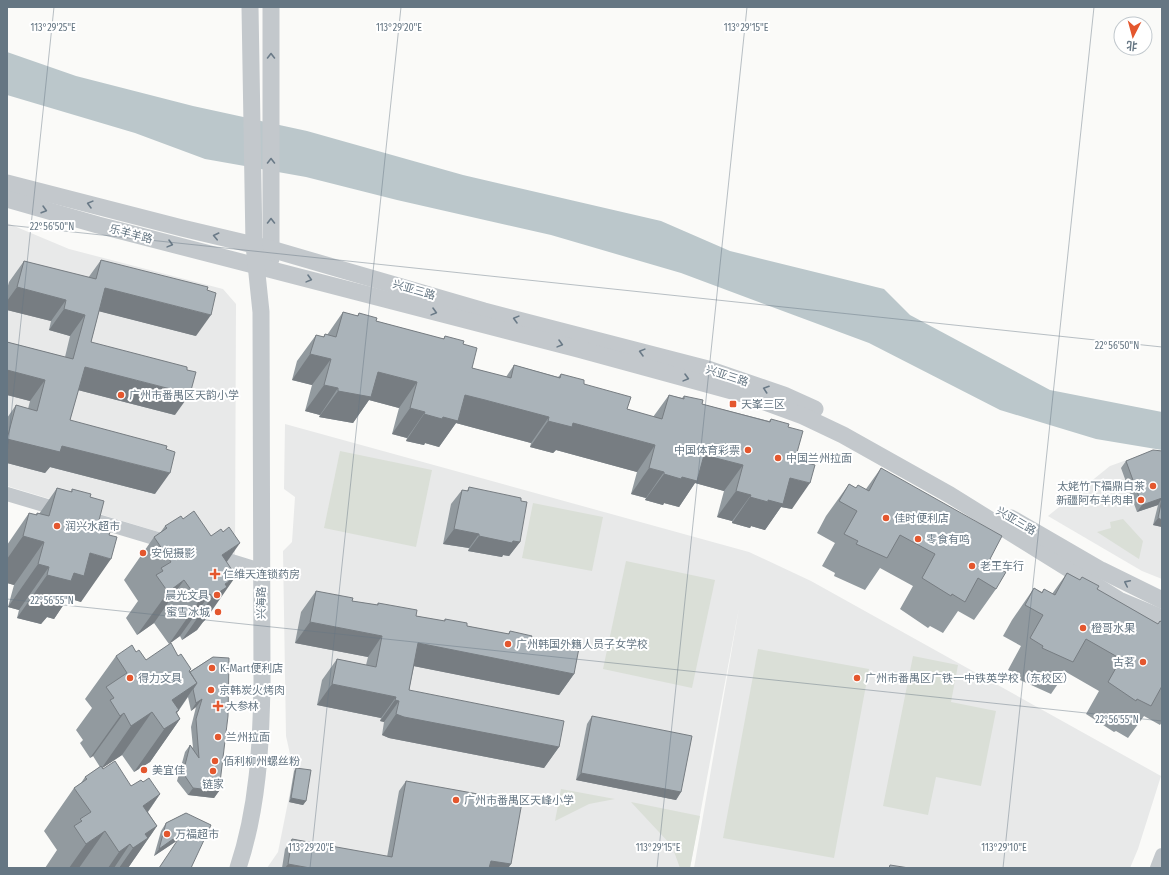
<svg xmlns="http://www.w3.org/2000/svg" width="1169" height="875" font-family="'Fira Sans Condensed','Noto Sans SC',sans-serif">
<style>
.built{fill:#e8e9e9}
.green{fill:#dadfd7}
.water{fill:#bbc7cb}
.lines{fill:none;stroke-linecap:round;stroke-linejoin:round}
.minor{stroke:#c3c8cc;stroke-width:14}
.tertiary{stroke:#c3c8cc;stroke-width:17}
.wall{fill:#929a9f}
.shaded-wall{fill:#777d82}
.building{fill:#aab3b9;stroke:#777d82}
.oneway{stroke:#6a7a87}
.ticks{fill:none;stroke:#657683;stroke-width:1;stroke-opacity:0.45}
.poi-dot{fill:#e4572e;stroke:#fff;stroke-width:1.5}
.labels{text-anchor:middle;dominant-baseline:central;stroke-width:4;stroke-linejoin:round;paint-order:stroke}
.street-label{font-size:11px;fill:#657683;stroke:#fff}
.poi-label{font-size:11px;fill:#657683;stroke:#fff;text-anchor:start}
.ticks-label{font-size:10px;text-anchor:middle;fill:#657683;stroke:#fff;stroke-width:4;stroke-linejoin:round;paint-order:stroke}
</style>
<rect width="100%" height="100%" fill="#fafaf8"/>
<g class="built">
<path d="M7,223L69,249L223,289L236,304L235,555L7,486Z"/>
<path d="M285,424L749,552L811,581L1161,776L1138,849L1130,868H694L739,608L690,868H267L278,852L294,772L286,736L283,551L292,542L295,497L284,489Z"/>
<path d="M1152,451L1162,452V579L1142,571L1048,516L1110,466Z"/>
</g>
<g class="green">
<path d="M340,451L432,470L416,547L324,528Z"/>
<path d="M533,503L603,517L592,571L522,558Z"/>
<path d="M1123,519L1143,541L1139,559L1097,532L1111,528L1110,522Z"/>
<path d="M626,561L715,580L692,688L603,669Z"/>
<path d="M758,649L869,669L834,858L723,838Z"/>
<path d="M913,656L958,665L951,702L996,711L981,786L936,777L928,815L883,806Z"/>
<path d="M561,789L615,799L589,804L555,821Z"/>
<path d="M631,802L700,816L690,868H680L672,846Z"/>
</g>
<path class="water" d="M7,52L76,76L193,106L307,131L463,175L661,221L730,251L884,289L910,315L1050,390L1162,412V450L1096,439L1000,410L869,343L681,273L551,235L397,200L306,177L205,159L135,133L7,95Z"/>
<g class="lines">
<g class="minor">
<path d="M7,494L171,543"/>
<path d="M212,555L261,570"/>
<path d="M1157,868L1162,855"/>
</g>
<g class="tertiary">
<path d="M271,7V259"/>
<path d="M7,183L182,228L271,249L484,311L708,369L784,395L815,409"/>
<path d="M7,199L98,225L578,349L743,394L803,416L843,435L950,495L1119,600L1162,618"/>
<path d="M1011,518L1101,570L1162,600"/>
<path d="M238,868C258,808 261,745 262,683L261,312L254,245L250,7"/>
</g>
</g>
<g class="wall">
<path d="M101,260L196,336L99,311L91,342L175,415L78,390L70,420L155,494L50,467L45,473L7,463V418L16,405L28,409L30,401L7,395V342L65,357L70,336L49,330L51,321L7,310V289L9,282L24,261L88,278Z"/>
<path d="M343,312L357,316L359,313L376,321L443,339L445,336L463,344L472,368L506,377L514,365L558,377L561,374L584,384L627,409L653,417L669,395L682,398L684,396L702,404L769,421L771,419L788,427L796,456L792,509L781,507L765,530L751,526L750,528L732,523V521L717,517L724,491L695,483L679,507L664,503L663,505L645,500L646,498L631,494L637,472L556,450L553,453L530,447L531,443L467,426L456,423L439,447L425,443L424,445L406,441L407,438L392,434L399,408L369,400L353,423L319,417L320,415L305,411L312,385L292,380L297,361L316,335L323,337L325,334L327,335Z"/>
<path d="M1162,451V527L1153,525L1158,505L1137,512L1121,468L1126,461Z"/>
<path d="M881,468L990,559L998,568L996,589L974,620L958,611L943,633L930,626L928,628L900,609L913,586L880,568L865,590L834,576L835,573L822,566L835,543L817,533L826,516L849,484L856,488L866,489Z"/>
<path d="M469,487L521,501L520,542L509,556L503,555L502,557L468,551L469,548L443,544L451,504L462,490L467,491Z"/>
<path d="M57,488L71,492L72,489L90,497L97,528L81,602L68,598L54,619L47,617L41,624L17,618L19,610L8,607L14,585L7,583V545L29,513L36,515L37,513L39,514Z"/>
<path d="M183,519L227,562L206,619L203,622L197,630L182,640L180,636L169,644L154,623L137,635L126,618L138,601L124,580L154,537L160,533L165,526Z"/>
<path d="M1067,573L1158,624L1160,621L1162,622V722L1160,725L1144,716L1128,738L1116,731L1114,732L1086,714L1099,691L1066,672L1051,694L1020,680L1021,677L1008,670L1021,646L1003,636L1012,620L1034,588L1042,592L1044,589L1052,594Z"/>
<path d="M316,591L352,601L377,605L378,603L416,616L444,621L445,619L467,626L508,634L510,631L531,638L574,674L559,695L414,666L409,690L559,747L544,768L389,738L382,735L384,722L380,721L381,718L317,705L322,680L337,659L366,665L368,657L295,643L301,612Z"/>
<path d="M136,652L146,660L178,656L191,669L189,672L213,657L219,791L214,798L188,795L177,781L185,752L190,745L193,748L191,727L196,707L191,711L188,697L177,713L180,719L150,762L134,772L122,755L102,768L103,769L131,786L143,782L160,794L148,812L157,826L128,868H45L57,850L44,831L74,788L81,783L85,777L100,767L93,756L90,758L80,743L83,740L76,730L92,708L85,699L116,656Z"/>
<path d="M592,716L681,792L676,800L576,780L587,724Z"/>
<path d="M296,768L306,801L303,805L289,802L294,771Z"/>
<path d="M406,781L511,864L508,868H282L285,849L292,839L387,857L399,791Z"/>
<path d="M186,813L178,840L154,856L161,831L166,823Z"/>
</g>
<g class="shaded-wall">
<path d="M17,287L66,300L51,321L7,310V301Z"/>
<path d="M105,288L211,315L196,336L90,309Z"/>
<path d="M64,309L85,315L70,336L49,330Z"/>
<path d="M310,354L331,359L312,385L292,380Z"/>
<path d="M85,367L190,394L175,415L70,388Z"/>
<path d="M7,370L45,380L30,401L7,395Z"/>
<path d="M378,372L417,382L399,408L369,400L353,423L319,417L338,391Z"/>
<path d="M324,385L338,388L320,415L305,411Z"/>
<path d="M465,395L485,400L549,417L531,443L456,423L439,447L425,443L424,445L406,441L424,414L443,417Z"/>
<path d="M410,408L425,412L407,438L392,434Z"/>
<path d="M548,421L573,423L655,445L637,472L556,450L553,453L530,447Z"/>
<path d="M7,439L62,446L170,473L155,494L50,467L45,473L7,463Z"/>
<path d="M704,455L743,465L724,491L695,483L679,507L664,503L663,505L645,500L664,474Z"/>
<path d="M649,468L664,472L646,498L631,494Z"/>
<path d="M790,478L810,483L792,509L781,507L765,530L751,526L750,528L732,523L750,497Z"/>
<path d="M736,491L751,495L732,521L717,517Z"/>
<path d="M1162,498L1158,505L1137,512L1142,505Z"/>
<path d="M1158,518L1162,520V527L1153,525Z"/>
<path d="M454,529L479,534L469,548L443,544Z"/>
<path d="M23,536L44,542L14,585L7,583V559Z"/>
<path d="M479,536L520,542L509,556L503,555L502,557L468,551Z"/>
<path d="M240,543L210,586L222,555Z"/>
<path d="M90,553L111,559L81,602L68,598L54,619L47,617L41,624L17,618L47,575Z"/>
<path d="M38,564L49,567L19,610L8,607Z"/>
<path d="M236,576L206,619L203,622L197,630L182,640L212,597L225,584Z"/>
<path d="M184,580L154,623L137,635L168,592Z"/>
<path d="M210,594L180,636L169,644L199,601Z"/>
<path d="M310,622L382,636L368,657L295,643Z"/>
<path d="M418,643L574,674L559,695L403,664Z"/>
<path d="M197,683L167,727L180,719L150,762L134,772L165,728L172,700Z"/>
<path d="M332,684L396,697L381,718L317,705Z"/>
<path d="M202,699L196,707L191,711L196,703Z"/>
<path d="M395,700L399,701L384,722L380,721Z"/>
<path d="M152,712L122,755L101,769L131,726Z"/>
<path d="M124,713L93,756L90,758L120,716Z"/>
<path d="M396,714L559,747L544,768L389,738L382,735Z"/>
<path d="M581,773L681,792L676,800L576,780Z"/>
<path d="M193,788L219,791L214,798L188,795Z"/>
<path d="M160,794L130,837L143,806Z"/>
<path d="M291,798L306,801L303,805L289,802Z"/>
<path d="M157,826L128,868H119L133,848L145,834Z"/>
<path d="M105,831L79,868H69L86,844Z"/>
<path d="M183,832L178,840L154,856L159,849Z"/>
<path d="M130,844L114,868H108L119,852Z"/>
<path d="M491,861L511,864L508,868H485Z"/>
<path d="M288,864L310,868H285Z"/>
</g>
<g class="building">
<path d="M101,260L208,287L207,290L216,293L211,315L105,288L91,342L187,367V370L196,372L190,394L85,367L70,420L167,446L166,449L175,452L170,473L62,446L60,452L7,439L16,405L37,411L45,380L7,370V342L73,359L85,315L64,309L66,300L17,287L24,261L96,279Z"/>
<path d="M343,312L358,316L359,313L377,318L376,321L444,339L445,336L464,341L463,344L477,348L472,368L511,378L514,365L560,378L561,374L584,380V384L631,397L627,409L662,419L669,395L684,399V396L703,400L702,404L770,422L771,419L789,424L788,427L803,431L796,456L808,459L807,463L815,465L810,483L790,478L783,504L768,500V502L750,497L751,495L736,491L743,465L704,455L697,481L682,477L681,479L664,474V472L649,468L655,445L573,423L572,427L548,421L549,417L485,400L465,395L458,421L443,417L442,419L424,414L425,412L410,408L417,382L378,372L371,397L338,391V388L324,385L331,359L310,354L316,335L324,337L325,334L336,337Z"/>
<path d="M1153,450L1162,451V498L1142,505L1126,461Z"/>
<path d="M881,468L1002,536L990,559L1000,564L998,568L1006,572L996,589L978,578L965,602L952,594L951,596L922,578L935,554L900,535L887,558L856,544L858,541L844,534L857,511L839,501L849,484L856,488L858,485L869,491Z"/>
<path d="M469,487L521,498V501L527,502L520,542L513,541L512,543L479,536V534L454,529L462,490L468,491Z"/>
<path d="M57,488L72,492V489L91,494L90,497L104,501L97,528L110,532L109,535L117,537L111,559L90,553L84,576L74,573L71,581L47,575L49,567L38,564L44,542L23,536L29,513L37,515V513L49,516Z"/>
<path d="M1162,499V520L1158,518Z"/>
<path d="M194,511L211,536L221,529L223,532L229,527L240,543L222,555L236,576L225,584L227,587L212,597L210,594L199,601L184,580L168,592L156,575L163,571L161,568L171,562L154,537L167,528L165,526L181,516L183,519Z"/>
<path d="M1067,573L1080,580L1082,577L1099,586L1097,589L1158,624L1160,621L1162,622V686L1151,706L1137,699L1136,701L1108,682L1121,659L1086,639L1073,662L1042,648L1043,646L1030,638L1043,615L1025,605L1034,588L1042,593L1044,589L1055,595Z"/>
<path d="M316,591L353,598L352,601L378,605V603L417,610L416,616L445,621V619L467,623V626L509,634L510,631L532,636L531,638L579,648L574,674L418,643L409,690L564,721L559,747L404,717L396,714L399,701L395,700L396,697L332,684L337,659L376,667L382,636L310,622Z"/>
<path d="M171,643L178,656L181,654L191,669L189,671L197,683L172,700L179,710L176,712L180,719L164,729L152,712L131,726L124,713L120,716L110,700L114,698L106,687L127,673L116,656L132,645L136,652L139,650L146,660Z"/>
<path d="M213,657L229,658L228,716L219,791L193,788L183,773L190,745L199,758L196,719L202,699L196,703L193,689L197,683L190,672Z"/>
<path d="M592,716L692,736L681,792L581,773Z"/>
<path d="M115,761L131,786L141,780L143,782L149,778L160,794L143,806L157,826L145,834L148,838L133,848L130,844L119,852L105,831L86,844L74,826L82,821L80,819L91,812L74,788L87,779L85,777L101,766L103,769Z"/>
<path d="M296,768L311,770L306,801L291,798Z"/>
<path d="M406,781L522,802L511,864L491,861L489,868H310L288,864L292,839L392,857Z"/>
<path d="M186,813L211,825L191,868H159L183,832L159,849L166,823Z"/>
<path d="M890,865L909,868H889Z"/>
</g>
<defs><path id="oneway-chevron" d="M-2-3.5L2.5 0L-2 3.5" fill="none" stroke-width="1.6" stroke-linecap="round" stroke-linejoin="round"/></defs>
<g class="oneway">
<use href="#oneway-chevron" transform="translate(271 56) rotate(-90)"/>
<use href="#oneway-chevron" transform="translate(271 161) rotate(-90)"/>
<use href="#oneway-chevron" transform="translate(90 204) rotate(-165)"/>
<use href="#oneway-chevron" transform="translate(44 210) rotate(16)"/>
<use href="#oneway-chevron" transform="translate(271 221) rotate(-90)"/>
<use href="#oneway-chevron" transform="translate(216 236) rotate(-167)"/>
<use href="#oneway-chevron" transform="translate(170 244) rotate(15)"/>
<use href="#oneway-chevron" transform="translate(309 279) rotate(15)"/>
<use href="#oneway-chevron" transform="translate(434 312) rotate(15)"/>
<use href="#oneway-chevron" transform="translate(516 319) rotate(-165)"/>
<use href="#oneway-chevron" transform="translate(560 344) rotate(15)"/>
<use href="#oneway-chevron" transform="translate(642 352) rotate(-165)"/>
<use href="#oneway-chevron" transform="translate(686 378) rotate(15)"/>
<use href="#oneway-chevron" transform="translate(766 389) rotate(-161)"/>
<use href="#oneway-chevron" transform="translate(1127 583) rotate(-154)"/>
</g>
<path class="ticks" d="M7,225L1162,347M7,454L54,7M7,599L1162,721M310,868L401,7M657,868L747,7M1003,868L1094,7"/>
<g class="poi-dot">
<circle cx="121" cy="395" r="4"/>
<rect x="729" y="400" width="8" height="8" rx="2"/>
<circle cx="748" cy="450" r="4"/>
<circle cx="778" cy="458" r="4"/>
<circle cx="1153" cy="486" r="4"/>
<circle cx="1141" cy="500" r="4"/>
<circle cx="886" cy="518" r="4"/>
<circle cx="57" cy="526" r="4"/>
<circle cx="918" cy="539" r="4"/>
<circle cx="143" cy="553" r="4"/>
<circle cx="972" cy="566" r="4"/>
<path d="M213 568h4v4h4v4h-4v4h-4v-4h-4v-4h4z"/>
<circle cx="217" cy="595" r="4"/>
<circle cx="218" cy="612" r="4"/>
<circle cx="1083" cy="628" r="4"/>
<circle cx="508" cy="644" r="4"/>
<circle cx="1143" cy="662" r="4"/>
<circle cx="212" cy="668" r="4"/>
<circle cx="130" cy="678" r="4"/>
<circle cx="857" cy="678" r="4"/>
<circle cx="211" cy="690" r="4"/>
<path d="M216 700h4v4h4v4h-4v4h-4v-4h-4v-4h4z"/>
<circle cx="218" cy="737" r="4"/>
<circle cx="215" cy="761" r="4"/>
<circle cx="144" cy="770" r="4"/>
<circle cx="213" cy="771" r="4"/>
<circle cx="456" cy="800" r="4"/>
<circle cx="167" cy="834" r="4"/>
</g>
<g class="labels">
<g class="street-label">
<text transform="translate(131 234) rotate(15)">乐羊羊路</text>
<text transform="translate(414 290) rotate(16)">兴亚三路</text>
<text transform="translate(727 376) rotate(18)">兴亚三路</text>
<text transform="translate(1016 521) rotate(30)">兴亚三路</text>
<text transform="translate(261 603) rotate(-90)">兴海路</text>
</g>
<g class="poi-label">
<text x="129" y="395">广州市番禺区天韵小学</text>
<text x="741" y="404">天峯三区</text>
<text x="740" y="450" text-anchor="end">中国体育彩票</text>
<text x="786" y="458">中国兰州拉面</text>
<text x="1145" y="486" text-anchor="end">太姥竹下福鼎白茶</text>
<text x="1133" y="500" text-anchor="end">新疆阿布羊肉串</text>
<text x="894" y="518">佳时便利店</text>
<text x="65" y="526">润兴水超市</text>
<text x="926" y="539">零食有鸣</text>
<text x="151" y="553">安倪摄影</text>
<text x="980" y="566">老王车行</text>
<text x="223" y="574">仁维天连锁药房</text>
<text x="209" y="595" text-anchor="end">晨光文具</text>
<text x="210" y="612" text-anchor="end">蜜雪冰城</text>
<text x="1091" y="628">橙哥水果</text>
<text x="516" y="644">广州韩国外籍人员子女学校</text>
<text x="1135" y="662" text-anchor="end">古茗</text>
<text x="220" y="668">K-Mart便利店</text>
<text x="138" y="678">得力文具</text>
<text x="865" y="678">广州市番禺区广铁一中铁英学校（东校区）</text>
<text x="219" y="690">京韩炭火烤肉</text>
<text x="226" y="706">大参林</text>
<text x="226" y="737">兰州拉面</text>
<text x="223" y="761">佰利柳州螺丝粉</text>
<text x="152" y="770">美宜佳</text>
<text x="213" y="784" text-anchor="middle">链家</text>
<text x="464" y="800">广州市番禺区天峰小学</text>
<text x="175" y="834">万福超市</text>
</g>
</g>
<g class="ticks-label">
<text x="53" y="31">113°29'25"E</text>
<text x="399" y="31">113°29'20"E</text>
<text x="746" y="31">113°29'15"E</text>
<text x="52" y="230">22°56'50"N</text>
<text x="1117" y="349">22°56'50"N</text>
<text x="52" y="604">22°56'55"N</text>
<text x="1117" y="723">22°56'55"N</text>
<text x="311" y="851">113°29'20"E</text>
<text x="658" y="851">113°29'15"E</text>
<text x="1004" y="851">113°29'10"E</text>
</g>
<rect width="1169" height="875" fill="none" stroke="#657683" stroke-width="16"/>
<g transform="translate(1133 36) rotate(186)"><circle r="19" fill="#ffffff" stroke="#c1c8cd"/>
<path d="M0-3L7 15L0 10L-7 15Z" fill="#e4572e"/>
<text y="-6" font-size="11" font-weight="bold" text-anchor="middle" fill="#657683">北</text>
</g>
</svg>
